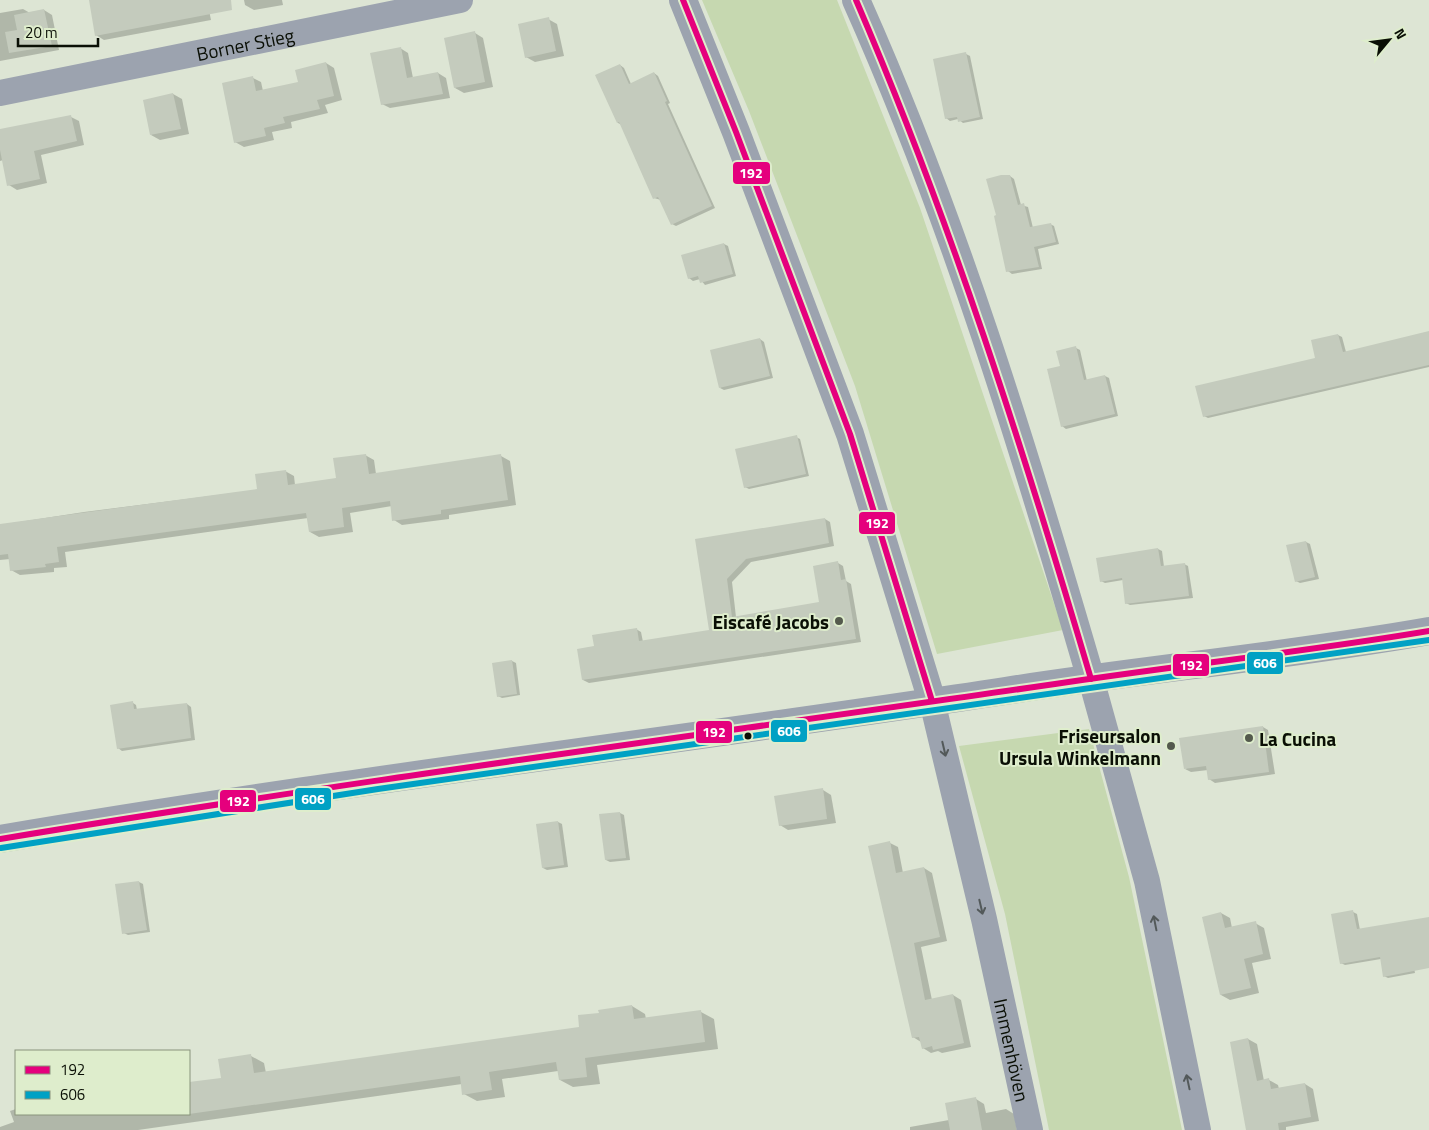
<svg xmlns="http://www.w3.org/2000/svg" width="1429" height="1130" font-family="'Titillium Web',sans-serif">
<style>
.green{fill:#c6d8b0}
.shadow{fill:#0003}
.building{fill:#c4cbbd}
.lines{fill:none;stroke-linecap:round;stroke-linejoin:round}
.minor{stroke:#9ca3af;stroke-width:26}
.tertiary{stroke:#9ca3af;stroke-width:28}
.bus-1-casing{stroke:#deedcc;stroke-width:10}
.bus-2-casing{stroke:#deedcc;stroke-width:10}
.bus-1{stroke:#e5007d;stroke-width:6}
.bus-2{stroke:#00a1c4;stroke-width:6}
.oneway{stroke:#53595a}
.poi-dot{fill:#545a4d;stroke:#deedcc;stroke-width:2}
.bus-dot{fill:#0a0f05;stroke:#deedcc;stroke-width:2}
.labels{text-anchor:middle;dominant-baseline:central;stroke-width:4;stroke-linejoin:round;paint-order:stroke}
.street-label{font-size:19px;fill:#0a0f05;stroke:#deedcc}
.poi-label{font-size:19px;font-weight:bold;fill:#0a0f05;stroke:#deedcc;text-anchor:end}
.line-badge{stroke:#deedcc;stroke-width:2}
.badge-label{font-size:14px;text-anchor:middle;font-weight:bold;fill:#fff}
</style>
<rect width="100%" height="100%" fill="#dde5d4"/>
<g class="green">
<path d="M702,0H837L920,208L1063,630L937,654L855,386L749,111Z"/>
<path d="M1089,729L1129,877L1182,1130H1049L1005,914L959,746Z"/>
</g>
<g class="shadow">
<path d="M90,0H207L211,20L104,40L96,35Z"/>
<path d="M244,0H282L283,5L254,10L245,5Z"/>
<path d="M23,9L30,13L44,10L52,15L59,50L0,61V13Z"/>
<path d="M548,19L557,24L564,56L535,62L526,57Z"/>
<path d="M475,33L483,38L493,87L464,93L455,88Z"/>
<path d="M400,48L408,53L413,78L438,73L446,78L450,98L390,108L382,104Z"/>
<path d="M966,54L970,56L983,119L963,123L958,119L950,121L946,118Z"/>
<path d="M326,63L334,68L342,100L325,105L328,113L291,122L292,128L272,132L274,140L244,147L235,142L253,78L261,82L263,91L300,83Z"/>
<path d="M620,65L624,68L631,84L654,73L658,76L670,103L668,104L715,208L676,226L672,224L661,200L654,198L622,125L618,123L597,76Z"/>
<path d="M173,94L182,99L189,134L160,140L151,135Z"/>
<path d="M71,117L79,121L84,145L41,155L47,183L17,190L9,185L3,160L0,161V131Z"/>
<path d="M1010,176L1014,179L1021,205L1028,207L1033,228L1050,224L1054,226L1059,244L1038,249L1042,269L1012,274L1008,271L998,216Z"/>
<path d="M724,244L728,246L736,276L705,285L700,279L693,281L689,278Z"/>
<path d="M1429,333V367L1208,418L1204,416L1317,359L1313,341L1338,335L1342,337L1346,352Z"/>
<path d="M760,339L764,342L773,378L724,390L720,388Z"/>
<path d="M1076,348L1080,350L1087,381L1105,376L1109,378L1118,416L1066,429L1062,426L1061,366Z"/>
<path d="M796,437L800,439L809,476L749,489L745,487Z"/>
<path d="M365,455L374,460L376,474L501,456L510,461L516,505L449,515V519L402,525L394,520L392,506L350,513L353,532L319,537L310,532L308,518L65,552L67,567L54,568V572L20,575L11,570L10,559L0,560V525L84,512L258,490L285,471L294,476L295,485L337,479Z"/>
<path d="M825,519L830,522L834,546L751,562L732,582L736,617L820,604L838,563L843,566L846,581L851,584L861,642L589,683L583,680L595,647L636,629L641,632L643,642L710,631L697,540Z"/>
<path d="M1306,542L1310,544L1319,579L1300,583L1296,581L1288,546Z"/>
<path d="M1158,549L1162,551L1164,567L1184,564L1188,566L1193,598L1130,605L1126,603L1123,580L1105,583L1101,581L1097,559Z"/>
<path d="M512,661L516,663L520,695L502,698L498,696Z"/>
<path d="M133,703L136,705L137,710L187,704L191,707L195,740L122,751L118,748Z"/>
<path d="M1263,727L1268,730L1275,774L1215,783L1209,779L1208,770L1191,772L1185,769Z"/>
<path d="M823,790L831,795L836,823L788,830L780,825Z"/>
<path d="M620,813L624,815L630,860L610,862L606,860L601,815Z"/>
<path d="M558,822L562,824L568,867L547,870L543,868Z"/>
<path d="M890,843L898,847L903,873L924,868L932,873L947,941L921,947L932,1000L953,995L961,1000L971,1047L942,1053L938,1051L931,1053L923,1048L921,1042L913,1037Z"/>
<path d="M139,882L143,884L150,932L128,935L124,933Z"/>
<path d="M1353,912L1357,914L1360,930L1429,918V951L1411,954L1415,973L1388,978L1384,976L1381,959L1345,965L1341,963Z"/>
<path d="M1221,913L1230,918L1232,928L1255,923L1264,928L1271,959L1252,963L1259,993L1230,1000L1221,995Z"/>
<path d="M632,1006L645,1014L646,1019L701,1012L714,1019L718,1049L597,1065L600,1084L573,1087L560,1080L558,1071L502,1079L505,1097L477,1101L464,1094L462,1084L138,1130H0V1127L14,1122L10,1111L16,1109V1114H189V1084L222,1079L251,1056L264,1063L266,1073L581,1028L600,1014Z"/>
<path d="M1248,1039L1257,1044L1264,1081L1269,1080L1278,1085L1279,1089L1305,1084L1313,1089L1319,1121L1286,1127V1130H1247Z"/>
<path d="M976,1099L984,1104L986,1113L1006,1109L1014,1114L1017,1130H910V1127L949,1120Z"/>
</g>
<g class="building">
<path d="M89,0H231L232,10L95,36Z"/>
<path d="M44,9L52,46L9,53L5,32L17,30L14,15Z"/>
<path d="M549,17L556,51L525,58L518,24Z"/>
<path d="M475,31L485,82L454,88L444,38Z"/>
<path d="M401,47L407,78L438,72L443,94L381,105L370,53Z"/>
<path d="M966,52L980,117L958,122L957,117L945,119L933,59Z"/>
<path d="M326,62L334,96L317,100L320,109L283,117L285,123L264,128L266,136L234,143L222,83L253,76L256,91L298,82L295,70Z"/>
<path d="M620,64L629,84L654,72L667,101L665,102L712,206L671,225L658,197L653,199L619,122L617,123L595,75Z"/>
<path d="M173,93L181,129L150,135L143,100Z"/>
<path d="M71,115L77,141L34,151L40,179L7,186L0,150V129Z"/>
<path d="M1001,175H1010L1018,205L1024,203L1030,227L1051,223L1056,242L1034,247L1039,267L1006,272L994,216L996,215L986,179Z"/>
<path d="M724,243L733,274L700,283L698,276L688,279L681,255Z"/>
<path d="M1429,331V365L1203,417L1195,386L1315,358L1311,340L1338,334L1343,352Z"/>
<path d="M760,338L770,376L719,388L710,350Z"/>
<path d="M1076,346L1084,380L1105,375L1115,414L1061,427L1047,369L1060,366L1056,351Z"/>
<path d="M797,435L806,474L744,488L735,449Z"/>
<path d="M366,454L369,474L501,454L508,500L441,510V514L392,521L390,501L342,508L344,527L309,532L306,513L57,547L59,562L45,564L46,567L10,571L8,554L0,555V524L257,489L255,474L286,470L288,485L336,478L333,458Z"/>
<path d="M825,518L829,543L746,559L727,579L732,617L819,602L813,566L838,561L841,580L846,579L856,639L582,680L577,649L594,646L592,635L637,628L639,641L709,630L695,539Z"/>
<path d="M1306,541L1315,577L1295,582L1286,545Z"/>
<path d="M1158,548L1161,566L1185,563L1189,596L1125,604L1122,578L1100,582L1096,558Z"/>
<path d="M512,660L517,694L497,697L492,663Z"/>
<path d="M133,701L134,709L187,703L191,738L117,749L110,705Z"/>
<path d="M1263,726L1269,772L1208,780L1206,766L1184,769L1179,738Z"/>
<path d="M823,788L827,819L779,826L774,796Z"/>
<path d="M620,812L626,858L605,860L599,814Z"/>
<path d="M558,821L564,865L542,868L536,824Z"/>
<path d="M890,841L896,873L924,867L940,937L914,943L925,1000L953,994L964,1043L933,1050L932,1046L922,1049L919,1037L912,1038L868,846Z"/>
<path d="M139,881L147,930L122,934L115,884Z"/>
<path d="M1353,910L1357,929L1429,917V968L1383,977L1380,957L1340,964L1331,914Z"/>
<path d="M1221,912L1225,928L1256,921L1263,954L1244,959L1251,988L1220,995L1202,917Z"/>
<path d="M632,1005L634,1019L701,1010L705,1042L585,1058L587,1077L559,1080L556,1062L489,1072L492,1090L462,1095L460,1076L189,1114V1082L221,1078L218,1059L251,1054L254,1073L579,1027L578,1015L599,1013L598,1010Z"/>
<path d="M1248,1038L1257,1081L1269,1078L1271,1089L1305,1083L1311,1117L1278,1123L1279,1130H1246L1230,1042Z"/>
<path d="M976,1097L982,1130H950L945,1103Z"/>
</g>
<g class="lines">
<g class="minor">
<path id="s1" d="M0,93L460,0"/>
<path d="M1091,679L1147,881L1198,1130"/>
<path id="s2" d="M932,701L984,919L1030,1130"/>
</g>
<g class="tertiary">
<path d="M683,0L736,132L850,434L932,701"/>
<path d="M856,0C954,219 1024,449 1091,679"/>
<path d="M0,839C334,782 670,742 1005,691C1146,669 1288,656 1429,631"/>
</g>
<g class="bus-1-casing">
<g id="bus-1">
<path d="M683,0L736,132L850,434L932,701"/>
<path d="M856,0C951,221 1023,448 1091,679"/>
<path d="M0,839C351,781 703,735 1055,684C1180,665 1305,652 1429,631"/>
</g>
</g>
<g class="bus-2-casing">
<path id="bus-2" d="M1,848L378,789L1429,640"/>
</g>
<use href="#bus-1" class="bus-1"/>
<use href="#bus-2" class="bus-2"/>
</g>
<defs><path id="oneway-shaft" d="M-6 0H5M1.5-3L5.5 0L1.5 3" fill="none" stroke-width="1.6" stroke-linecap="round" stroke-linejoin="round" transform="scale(1.25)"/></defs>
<g class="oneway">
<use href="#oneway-shaft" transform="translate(944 749) rotate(77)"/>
<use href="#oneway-shaft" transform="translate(981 907) rotate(77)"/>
<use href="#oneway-shaft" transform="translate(1155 923) rotate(-101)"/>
<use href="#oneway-shaft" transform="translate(1188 1082) rotate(-102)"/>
</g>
<g class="poi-dot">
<circle cx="839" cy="621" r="5"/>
<circle cx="1249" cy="738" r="5"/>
<circle cx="1171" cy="746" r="5"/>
</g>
<circle class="bus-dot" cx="748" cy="736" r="4.5"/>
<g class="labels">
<g class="street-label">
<text stroke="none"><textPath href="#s1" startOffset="250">Borner Stieg</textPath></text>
<text stroke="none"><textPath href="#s2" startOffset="358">Immenhöven</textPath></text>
</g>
<g class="poi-label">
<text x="829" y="621">Eiscafé Jacobs</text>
<text x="1161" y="735">Friseursalon<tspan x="1161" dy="22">Ursula Winkelmann</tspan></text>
<text x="1259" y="738" text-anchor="start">La Cucina</text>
</g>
</g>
<g class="line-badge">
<rect x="732" y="161" width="39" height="24" rx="5" fill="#e5007d"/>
<rect x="858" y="511" width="38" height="24" rx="5" fill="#e5007d"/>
<rect x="1246" y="651" width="38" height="24" rx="5" fill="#00a1c4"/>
<rect x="1172" y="653" width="38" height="24" rx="5" fill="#e5007d"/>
<rect x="770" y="719" width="38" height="24" rx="5" fill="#00a1c4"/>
<rect x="695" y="720" width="38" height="24" rx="5" fill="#e5007d"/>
<rect x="294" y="787" width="38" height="24" rx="5" fill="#00a1c4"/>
<rect x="219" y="789" width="38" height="24" rx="5" fill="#e5007d"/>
</g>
<g class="badge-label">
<text x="751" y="178">192</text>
<text x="877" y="528">192</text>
<text x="1265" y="668">606</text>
<text x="1191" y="670">192</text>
<text x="789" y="736">606</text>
<text x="714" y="737">192</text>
<text x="313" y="804">606</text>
<text x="238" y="806">192</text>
</g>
<rect x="15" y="1050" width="175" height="65" fill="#deedcc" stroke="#89947c"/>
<rect x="25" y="1066" width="25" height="8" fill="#e5007d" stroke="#89947c"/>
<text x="60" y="1075" font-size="15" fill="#0a0f05">192</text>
<rect x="25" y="1091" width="25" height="8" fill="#00a1c4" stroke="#89947c"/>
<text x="60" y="1100" font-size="15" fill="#0a0f05">606</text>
<g transform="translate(1389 40) rotate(61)" stroke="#deedcc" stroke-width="4" paint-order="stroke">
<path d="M0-4L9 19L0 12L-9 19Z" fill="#0a0f05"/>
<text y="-8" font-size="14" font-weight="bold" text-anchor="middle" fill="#0a0f05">N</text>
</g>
<path d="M18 38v8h80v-8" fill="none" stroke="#0a0f05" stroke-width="2.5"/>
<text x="25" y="38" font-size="15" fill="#0a0f05" stroke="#deedcc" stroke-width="4" paint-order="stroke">20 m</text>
</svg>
